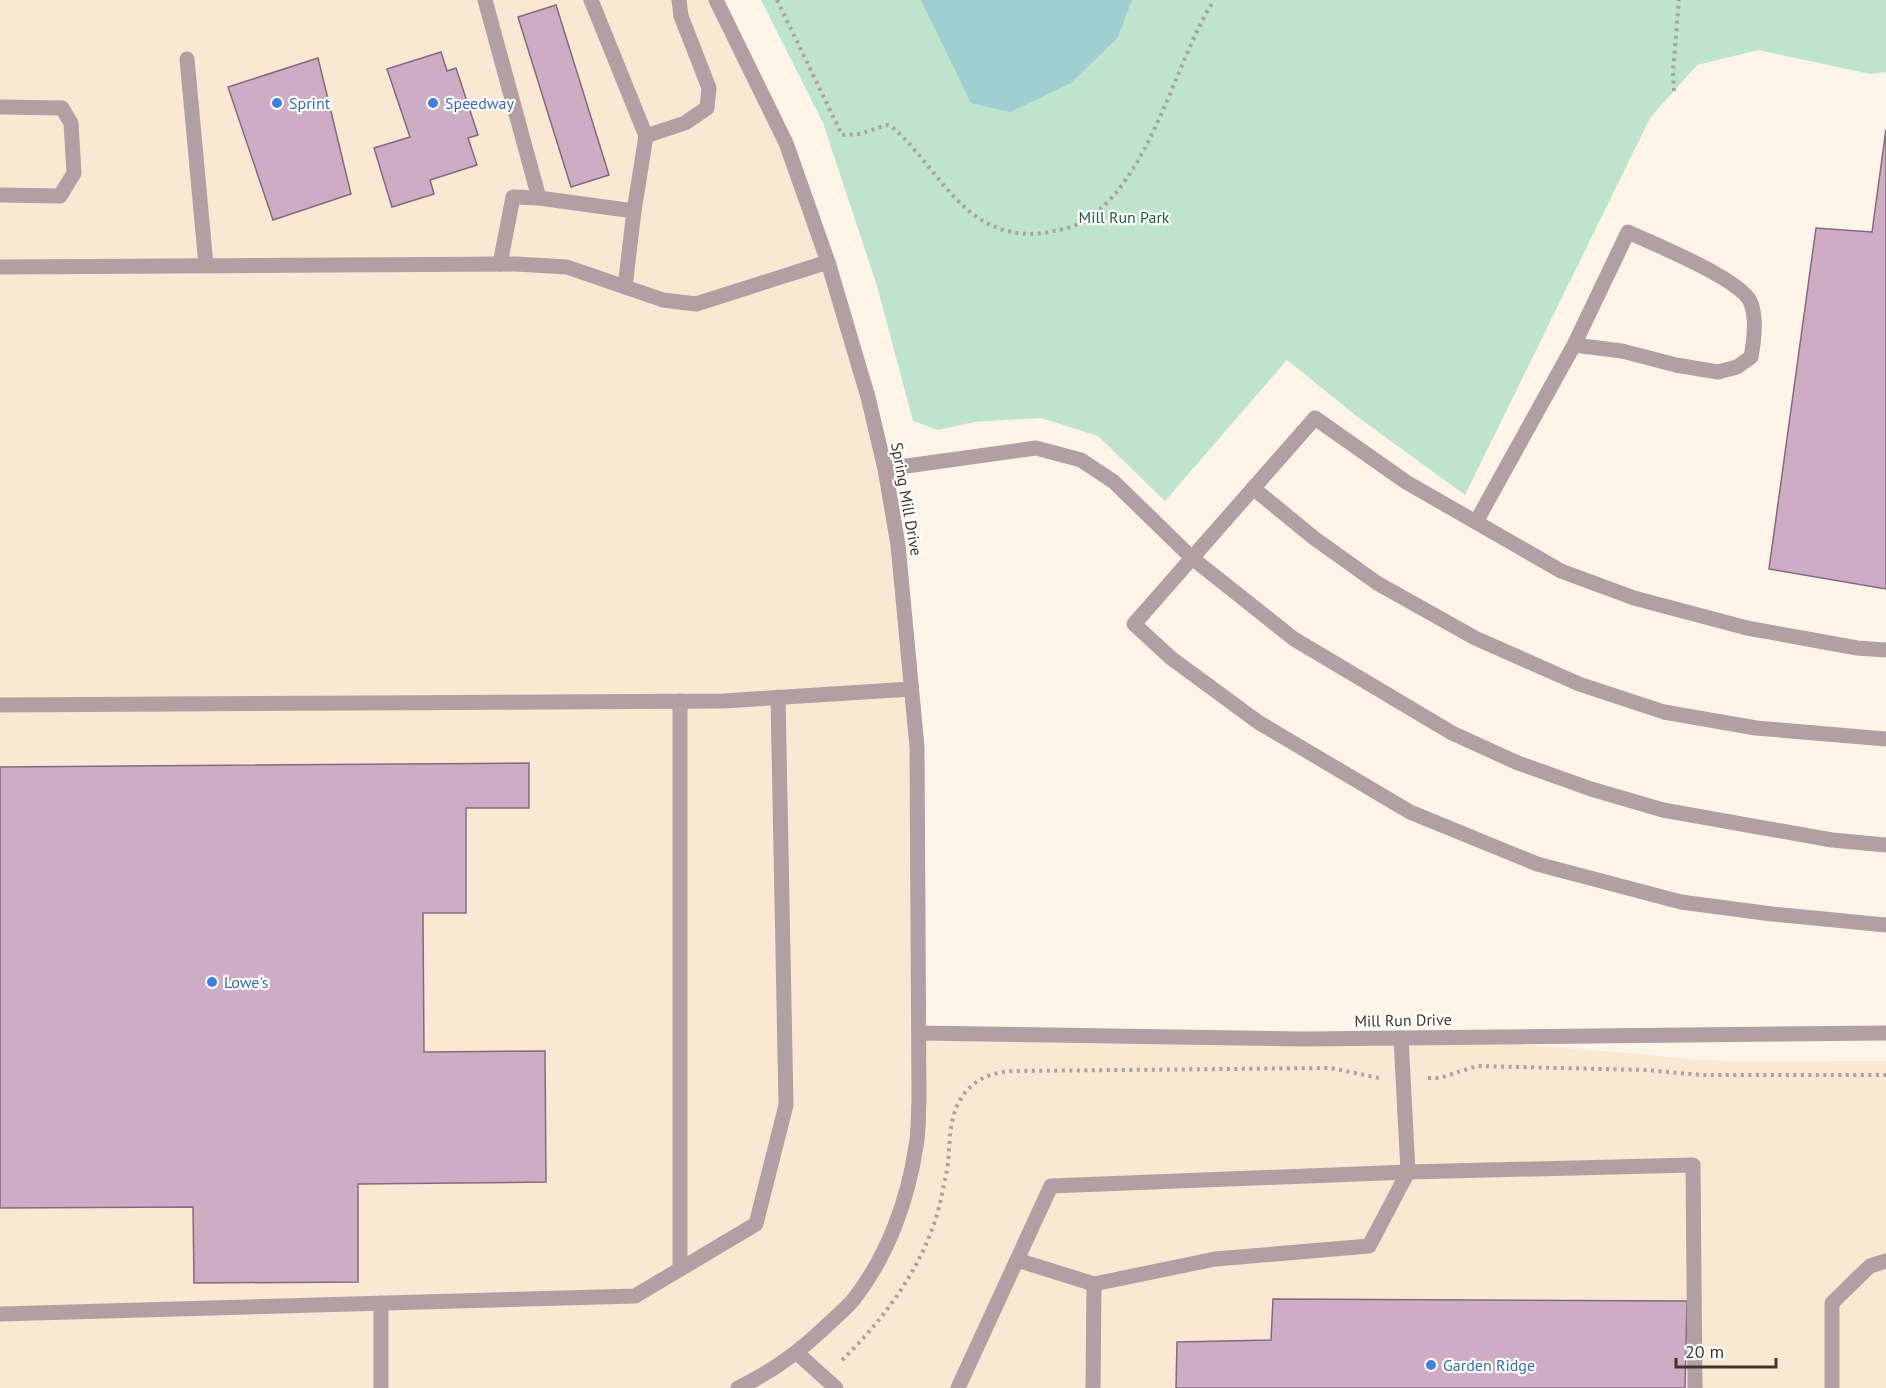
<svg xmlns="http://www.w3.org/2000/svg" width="1886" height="1388" font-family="'PT Sans',sans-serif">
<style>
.built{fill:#fae8d2}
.green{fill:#bee4ce}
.water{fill:#9fcfd1}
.building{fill:#ceacc4;stroke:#87697f;stroke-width:1.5}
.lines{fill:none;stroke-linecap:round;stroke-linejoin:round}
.path{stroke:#ada396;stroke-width:4;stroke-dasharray:3 4.5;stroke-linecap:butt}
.service{stroke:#b19fa3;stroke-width:15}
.minor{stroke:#b19fa3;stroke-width:15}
.shop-dot{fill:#3f7fe0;stroke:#fff;stroke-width:2}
.labels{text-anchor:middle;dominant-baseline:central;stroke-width:4.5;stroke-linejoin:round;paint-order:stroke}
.shop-label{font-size:16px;fill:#366cbe;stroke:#fff;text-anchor:start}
.park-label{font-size:16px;fill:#205e41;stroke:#fff}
.street-label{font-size:16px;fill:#40362a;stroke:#fff}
</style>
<rect width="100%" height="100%" fill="#fef4e7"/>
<path class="built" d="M0,0H716L786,143L885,469L917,747L920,1033L1437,1037L1730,1062L1886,1061V1388H0Z"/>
<path class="green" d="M761,0H1886V72L1870,74L1758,50L1697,65L1650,118L1465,495L1359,418L1287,360L1165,501L1098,436L1041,418L974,422L938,430L913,421L877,286L823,123Z"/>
<path class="water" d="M921,0H1132L1118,37L1071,83L1010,112L971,103Z"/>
<g class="building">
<path d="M556,5L609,175L571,187L518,17Z"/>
<path d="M441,52L447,71L456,68L478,135L468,138L477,165L430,180L434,194L392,207L374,148L410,137L387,69Z"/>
<path d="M318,58L351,194L273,220L228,87Z"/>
<path d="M1886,129V589L1769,569L1816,228L1872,232Z"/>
<path d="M529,763V808H466V913H423L424,1052L545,1051L546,1182L358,1184V1282L194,1283L193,1207L0,1208V767Z"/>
<path d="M1273,1299L1687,1301L1685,1388H1176L1177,1342L1271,1340Z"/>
</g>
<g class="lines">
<g class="path">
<path d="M777,0L842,135L859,134L887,125L892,127C922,152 947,198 980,219C1000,232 1026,237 1049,232C1061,230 1074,227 1084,221C1151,180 1173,65 1214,0"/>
<path d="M1674,91L1673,71L1679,0"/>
<path d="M1428,1078H1440L1477,1066L1646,1070L1701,1075H1886"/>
<path d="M842,1360C887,1317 930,1257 942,1194C944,1183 947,1173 948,1162C950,1141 949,1119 960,1100C973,1078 994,1071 1018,1071L1331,1068L1379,1078"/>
</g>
<g class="service">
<path d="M485,0L539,198"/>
<path d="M591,0L646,136L634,211"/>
<path d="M187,59L206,265"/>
<path d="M0,107L62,108L71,123L74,173L60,196L0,195"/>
<path d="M646,136L685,123L707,108L709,88L681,16L679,0"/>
<path d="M500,264L513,197L539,198L634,211L625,287"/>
<path d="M0,267L516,264L567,267L663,300L696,304L828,262"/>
<path d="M885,469L1036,448L1081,460L1114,482L1192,558L1294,639L1452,733L1518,763L1591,789L1663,810L1832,840L1886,845"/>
<path d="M1253,488L1314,538L1377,583L1475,638L1579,684L1664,712L1756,728L1886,739"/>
<path d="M1476,522L1574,345L1622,351L1676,365L1718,372L1737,367L1751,357C1754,341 1757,316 1750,301C1738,278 1654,244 1628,232L1574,345"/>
<path d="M1886,650L1857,648L1747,628L1634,598L1561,571L1406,482L1315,418L1134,624L1171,658L1258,722L1410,812L1537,864L1681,902L1772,914L1886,925"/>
<path d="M0,705L723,701L911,689"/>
<path d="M1017,1260L1094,1284L1093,1388"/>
<path d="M680,1269V701"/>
<path d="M1094,1284L1215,1259L1369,1246L1408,1172L1401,1038"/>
<path d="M381,1303V1388"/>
<path d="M0,1314L635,1296L756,1224L786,1105L778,697"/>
<path d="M797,1353L836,1388"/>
<path d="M958,1388L1051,1186L1408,1172L1693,1165L1695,1388"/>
<path d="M1832,1388V1303L1870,1266L1886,1261"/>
</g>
<g class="minor">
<path d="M716,0L786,143L828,262L868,397L885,469L898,545L917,747L919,1100C918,1115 919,1132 916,1146C908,1200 888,1255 854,1299C845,1310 832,1320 821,1331C795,1355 770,1373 738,1388"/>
<path d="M919,1033L1305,1039L1886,1033"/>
</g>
</g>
<g class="shop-dot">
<circle cx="277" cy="103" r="6"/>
<circle cx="433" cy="103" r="6"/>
<circle cx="212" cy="982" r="6"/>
<circle cx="1431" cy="1365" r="6"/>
</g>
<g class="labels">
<g class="shop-label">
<text x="289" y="103">Sprint</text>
<text x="445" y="103">Speedway</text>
<text x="224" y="982">Lowe's</text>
<text x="1443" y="1365">Garden Ridge</text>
</g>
<g class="park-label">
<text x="1124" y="217">Mill Run Park</text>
</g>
<g class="street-label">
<text transform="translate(907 499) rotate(80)">Spring Mill Drive</text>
<text transform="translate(1403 1020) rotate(-1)">Mill Run Drive</text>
</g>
</g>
<path d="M1676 1358v9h100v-9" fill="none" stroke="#40362a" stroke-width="3"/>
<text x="1685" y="1358" font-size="18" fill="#40362a" stroke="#ffffff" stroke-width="4.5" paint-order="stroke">20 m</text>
</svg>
